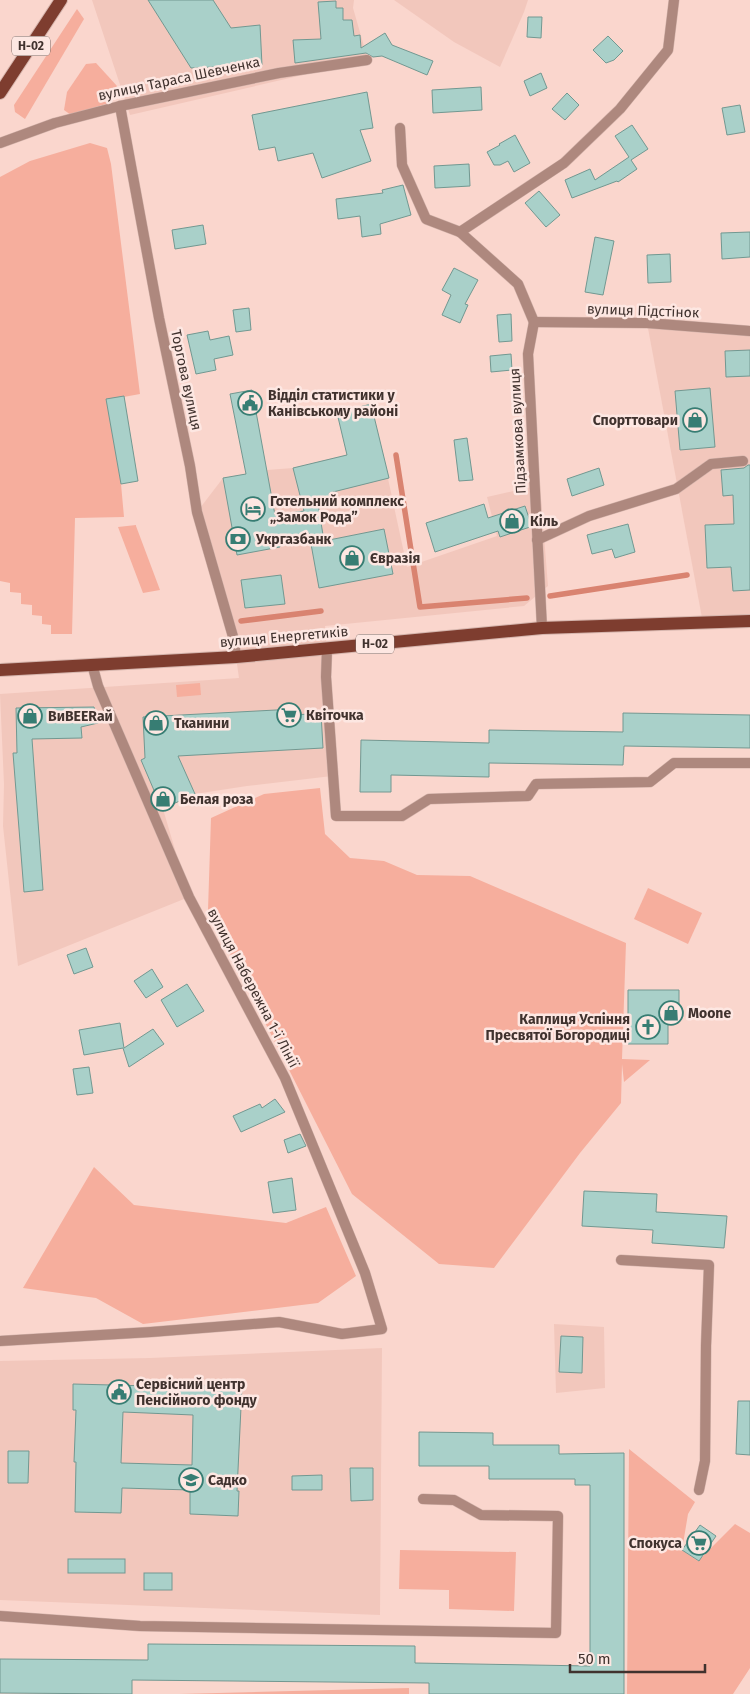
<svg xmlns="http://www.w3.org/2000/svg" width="750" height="1694" font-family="'Fira Sans',sans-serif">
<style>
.built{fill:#f2c7bc}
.green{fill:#f6ae9d}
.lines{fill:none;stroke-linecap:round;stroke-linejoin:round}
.stream{stroke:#d98370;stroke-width:5.5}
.building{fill:#a9d0c9;stroke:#729891;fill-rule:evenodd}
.minor-casing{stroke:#d5b5ad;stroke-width:11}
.primary-casing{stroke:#d5b5ad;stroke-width:14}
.minor{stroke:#ae887e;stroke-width:10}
.primary{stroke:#7e3d2f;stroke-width:12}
.labels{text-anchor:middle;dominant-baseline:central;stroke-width:5;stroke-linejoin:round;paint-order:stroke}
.shield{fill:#fde7e2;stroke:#796864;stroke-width:1}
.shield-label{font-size:12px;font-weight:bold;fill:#40322e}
.street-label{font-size:14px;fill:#40322e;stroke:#fde7e2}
.poi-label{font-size:14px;font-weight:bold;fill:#40322e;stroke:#fde7e2;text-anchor:start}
</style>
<rect width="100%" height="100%" fill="#fad6cd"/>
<g class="built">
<path d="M92,0H354L353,8L368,60L130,115Z"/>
<path d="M394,0H528L524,12L500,67L454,42Z"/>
<path d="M647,323L750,331V621L703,623Z"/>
<path d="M381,446L407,567L497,536L487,497L540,485L548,586L524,606L325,626L332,776L247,786L195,794L163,809L189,897L18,966L3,826L4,784L0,694L239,678L236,657L197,512L223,478L267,470L293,468Z"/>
<path d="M554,1324L604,1327L605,1388L556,1393Z"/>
<path d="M382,1348L380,1615L0,1600V1361L150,1358Z"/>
</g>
<g class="green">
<path d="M77,9L84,19L25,119L15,112L14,105Z"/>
<path d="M96,63L117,86L109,103L71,115L64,110L67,92L86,64Z"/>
<path d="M90,143L107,148L111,164L140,394L107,400L121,484L124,517L75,518L72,634H51V625L42,624V616L32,615V605L21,604V593L10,592V583L0,581V177L30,161Z"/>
<path d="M136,525V526L160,590L143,593L118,527Z"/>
<path d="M200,683L201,695L177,697L176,685Z"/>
<path d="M320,788L325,834L350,858L384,861L417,875L470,876L626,943L622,1059L650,1060L624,1082L622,1064L621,1103L580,1153L494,1268L439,1264L352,1194L208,910L211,818L264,794Z"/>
<path d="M648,888L702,913L688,944L634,919Z"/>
<path d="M94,1167L134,1205L286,1223L326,1207L356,1276L318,1303L143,1324L96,1298L23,1288Z"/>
<path d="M629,1449L695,1502L688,1514L682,1550L698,1561L735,1524L750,1533V1668L733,1694H627Z"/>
<path d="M400,1550L516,1552L514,1611L449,1609V1590L399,1589Z"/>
<path d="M409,1688V1694H179Z"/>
</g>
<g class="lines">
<g class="stream">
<path d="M396,455L420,607L527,598"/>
<path d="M550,596L687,575"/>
<path d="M241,621L321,611"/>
</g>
</g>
<g class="building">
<path d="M148,0H213L231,28L260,25L262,65L191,68Z"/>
<path d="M336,1V8H343V20H352L354,36L360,35L361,48L385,33L392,45L433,61L427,75L382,56L373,57L366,53L295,63L293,40L321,39L318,2Z"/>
<path d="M528,17H542L541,38L527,37Z"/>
<path d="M608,36L623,51L614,60L606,63L593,50Z"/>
<path d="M541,73L547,88L530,96L524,81Z"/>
<path d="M481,87L482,110L433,113L432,90Z"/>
<path d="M367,92L373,128L360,130L371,161L322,178L313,153L278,161L275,147L259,150L252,115Z"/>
<path d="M567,93L579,105L565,120L552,109Z"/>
<path d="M740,105L745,132L727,135L722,108Z"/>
<path d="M632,125L648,149L631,160L637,169L618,182L617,181L572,198L565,180L590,169L595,180L629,157L615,136Z"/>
<path d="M515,135L530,163L514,172L508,161L500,165H494L487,152L500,145L499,144Z"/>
<path d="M469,164L470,186L435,188L434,166Z"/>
<path d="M403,185L411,215L380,224L381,234L362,237L360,216L338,219L336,199L383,193L382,190Z"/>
<path d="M539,191L560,215L546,227L525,203Z"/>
<path d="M203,225L206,244L175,249L172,230Z"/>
<path d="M750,232V257L722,259L721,233Z"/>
<path d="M595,237L614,241L603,295L585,292Z"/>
<path d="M670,254L671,282L648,283L647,255Z"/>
<path d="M454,268L478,280L465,304L468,305L460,323L442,315L451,295L442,290Z"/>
<path d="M249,308L251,330L236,332L233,310Z"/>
<path d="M511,314L512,341L499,342L497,315Z"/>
<path d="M208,331L210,340L229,336L233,355L214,359L216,370L196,374L187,335Z"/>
<path d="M750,350V376L726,377L725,351Z"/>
<path d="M511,354L512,370L491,372L490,356Z"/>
<path d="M710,388L715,447L680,450L675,391Z"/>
<path d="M252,390L275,515L304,511L293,468L347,455L337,413L371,404L389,478L329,493L331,501L318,504L324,541L384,529L393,574L319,588L309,533L279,538L280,547L237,555L223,478L246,474L230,394Z"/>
<path d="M124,396L138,481L121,484L106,399Z"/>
<path d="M467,438L473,480L459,481L454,440Z"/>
<path d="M748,465H750V590L733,591L731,567L707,568L705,525L734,524L733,495L723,496L721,470L744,468Z"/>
<path d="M599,468L604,485L572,496L567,479Z"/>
<path d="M484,504L488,518L525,506L530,521V527L500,537L498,531L435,552L426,523Z"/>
<path d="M628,524L635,552L615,558L612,549L592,554L587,535Z"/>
<path d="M281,575L285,604L245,608L241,580Z"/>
<path d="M94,707L98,723L81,727L82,738L32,739L43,890L24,892L13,753H17L16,708Z"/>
<path d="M295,709V715L321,713L323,748L178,756L195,794L162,809L141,760L145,758L143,717Z"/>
<path d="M623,713L750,715V748L624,746L623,765L489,763V777L391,775V792H360L361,740L489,743V730L623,732Z"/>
<path d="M86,948L93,967L74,974L67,955Z"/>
<path d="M152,969L163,987L146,998L134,981Z"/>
<path d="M187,984L204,1011L177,1027L161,1000Z"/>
<path d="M628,990H679V1021H668V1044H628Z"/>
<path d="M120,1023L124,1048L153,1029L164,1044L129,1067L123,1048L84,1055L79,1030Z"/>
<path d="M89,1067L93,1093L77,1095L73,1069Z"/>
<path d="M275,1099L285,1112L241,1132L233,1116L260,1104L262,1108Z"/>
<path d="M300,1134L306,1146L288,1153L284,1140Z"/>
<path d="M292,1178L296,1210L273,1213L268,1182Z"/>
<path d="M584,1191L657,1194L656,1212L727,1216L724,1248L652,1243L653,1230L582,1226Z"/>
<path d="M561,1336L583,1337L582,1373L559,1372Z"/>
<path d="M73,1384L189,1387V1385L242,1386L237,1491H239L238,1516L190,1514V1490L122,1488L121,1513L75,1512L76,1462H74L76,1410H73ZM123,1412L193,1415L192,1465L121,1463Z"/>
<path d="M738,1401H750V1455L736,1454Z"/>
<path d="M419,1432L493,1433V1445H559V1454L624,1453V1694H429V1683L132,1680V1694L0,1693V1659L148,1660V1644L415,1646V1663L590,1666V1485H575V1479H489V1466H419Z"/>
<path d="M8,1451H29L28,1483H8Z"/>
<path d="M350,1468H373V1500L351,1501Z"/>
<path d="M322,1475V1490H292V1476Z"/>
<path d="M700,1525L716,1536L699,1561L682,1550Z"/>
<rect x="68" y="1559" width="57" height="14"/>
<rect x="144" y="1573" width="28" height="17"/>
</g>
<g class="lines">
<g class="minor-casing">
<g id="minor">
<path d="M120,106L159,318L190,466L197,512L234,640L236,657"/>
<path d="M400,128L402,165L426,219L460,232L564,163L620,109L668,50L674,0"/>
<path d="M0,143L55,123L120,106L279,73L367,60"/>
<path d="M460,232L518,284L534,322"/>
<path d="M534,322L528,354L542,628"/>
<path d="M534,322L647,323L750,331"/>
<path d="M537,540L589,516L676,489L711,464L743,461"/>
<path d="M327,649L326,677L336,816H402L429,799L528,796L536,784L650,782L674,763H750"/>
<path d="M621,1260L709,1265L706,1346L705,1461L699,1490"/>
<path d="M0,1341L151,1332L279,1322L342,1334L382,1329L365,1273L285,1078L189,897L98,686L92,664"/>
<path d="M0,1616L140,1626L556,1633L558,1516L481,1515L454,1500L423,1499"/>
</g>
</g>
<g class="primary-casing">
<g id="primary">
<path d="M0,93L61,0"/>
<path d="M0,670L236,657L542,628L750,621"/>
</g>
</g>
<use href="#minor" class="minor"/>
<use href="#primary" class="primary"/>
</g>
<defs>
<g id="civic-ring" transform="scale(1.25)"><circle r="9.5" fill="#fde7e2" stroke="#377d73" stroke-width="1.5"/><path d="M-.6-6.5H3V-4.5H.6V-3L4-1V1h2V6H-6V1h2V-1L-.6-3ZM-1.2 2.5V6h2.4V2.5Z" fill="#377d73"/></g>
<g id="shop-ring" transform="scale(1.25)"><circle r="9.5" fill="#fde7e2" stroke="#377d73" stroke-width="1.5"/><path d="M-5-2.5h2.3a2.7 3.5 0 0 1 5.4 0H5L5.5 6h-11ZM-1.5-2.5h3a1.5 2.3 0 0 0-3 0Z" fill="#377d73"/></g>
<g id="hotel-ring" transform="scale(1.25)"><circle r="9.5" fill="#fde7e2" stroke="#377d73" stroke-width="1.5"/><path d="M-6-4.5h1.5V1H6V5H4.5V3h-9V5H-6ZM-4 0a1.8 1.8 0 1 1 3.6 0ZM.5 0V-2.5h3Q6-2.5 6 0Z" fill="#377d73"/></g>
<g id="bank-ring" transform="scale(1.25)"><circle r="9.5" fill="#fde7e2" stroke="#377d73" stroke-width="1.5"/><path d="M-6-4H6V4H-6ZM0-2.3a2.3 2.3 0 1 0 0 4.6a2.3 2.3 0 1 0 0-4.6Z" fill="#377d73"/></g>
<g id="supermarket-ring" transform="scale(1.25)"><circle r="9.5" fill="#fde7e2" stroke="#377d73" stroke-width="1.5"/><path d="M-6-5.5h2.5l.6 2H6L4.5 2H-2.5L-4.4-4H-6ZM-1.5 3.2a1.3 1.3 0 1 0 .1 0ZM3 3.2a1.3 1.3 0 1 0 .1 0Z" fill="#377d73"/></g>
<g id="church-ring" transform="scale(1.25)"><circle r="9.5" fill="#fde7e2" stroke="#377d73" stroke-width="1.5"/><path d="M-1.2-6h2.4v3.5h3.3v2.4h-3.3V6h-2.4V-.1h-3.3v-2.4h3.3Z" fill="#377d73"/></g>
<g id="school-ring" transform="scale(1.25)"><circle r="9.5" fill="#fde7e2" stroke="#377d73" stroke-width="1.5"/><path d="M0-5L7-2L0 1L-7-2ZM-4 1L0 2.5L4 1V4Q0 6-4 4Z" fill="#377d73"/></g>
</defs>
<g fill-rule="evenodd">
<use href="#civic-ring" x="250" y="403"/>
<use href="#shop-ring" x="695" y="420"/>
<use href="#hotel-ring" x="253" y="509"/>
<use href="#shop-ring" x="512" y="521"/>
<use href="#bank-ring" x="238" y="539"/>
<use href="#shop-ring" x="352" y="558"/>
<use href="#supermarket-ring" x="289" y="715"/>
<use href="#shop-ring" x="30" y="716"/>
<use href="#shop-ring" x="156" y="723"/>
<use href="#shop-ring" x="163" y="799"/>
<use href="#shop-ring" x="671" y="1013"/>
<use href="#church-ring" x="648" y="1027"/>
<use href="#civic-ring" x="119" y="1392"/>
<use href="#school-ring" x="191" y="1480"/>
<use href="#supermarket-ring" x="699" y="1543"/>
</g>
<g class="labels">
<g class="shield">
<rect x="12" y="36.5" width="38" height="19" rx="4"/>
<rect x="356" y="634.5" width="38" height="19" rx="4"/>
</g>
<g class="shield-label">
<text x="31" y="46">Н-02</text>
<text x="375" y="644">Н-02</text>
</g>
<g class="street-label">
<text transform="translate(179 79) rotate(-12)">вулиця Тараса Шевченка</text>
<text transform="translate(643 311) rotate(2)">вулиця Підстінок</text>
<text transform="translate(186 380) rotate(78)">Торгова вулиця</text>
<text transform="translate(518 431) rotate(-93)">Підзамкова вулиця</text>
<text transform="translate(284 637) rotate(-5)">вулиця Енергетиків</text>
<text transform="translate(253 988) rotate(62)">вулиця Набережна 1-ї Лінії</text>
</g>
<g class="poi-label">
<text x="268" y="395">Відділ статистики у<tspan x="268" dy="16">Канівському районі</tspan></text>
<text x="678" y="420" text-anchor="end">Спорттовари</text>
<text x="270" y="501">Готельний комплекс<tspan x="270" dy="16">„Замок Рода”</tspan></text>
<text x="530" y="521">Кіль</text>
<text x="256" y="539">Укргазбанк</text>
<text x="370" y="558">Євразія</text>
<text x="306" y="715">Квіточка</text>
<text x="48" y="716">ВиBEERай</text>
<text x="174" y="723">Тканини</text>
<text x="180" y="799">Белая роза</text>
<text x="688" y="1013">Moone</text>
<text x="630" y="1019" text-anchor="end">Каплиця Успіння<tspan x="630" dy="16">Пресвятої Богородиці</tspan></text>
<text x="136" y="1384">Сервісний центр<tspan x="136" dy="16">Пенсійного фонду</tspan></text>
<text x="208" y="1480">Садко</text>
<text x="682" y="1543" text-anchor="end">Спокуса</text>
</g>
</g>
<path d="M570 1664v8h135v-8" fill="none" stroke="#40322e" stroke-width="2.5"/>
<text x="578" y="1664" font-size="15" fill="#40322e" stroke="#fde7e2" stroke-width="4" paint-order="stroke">50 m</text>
</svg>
